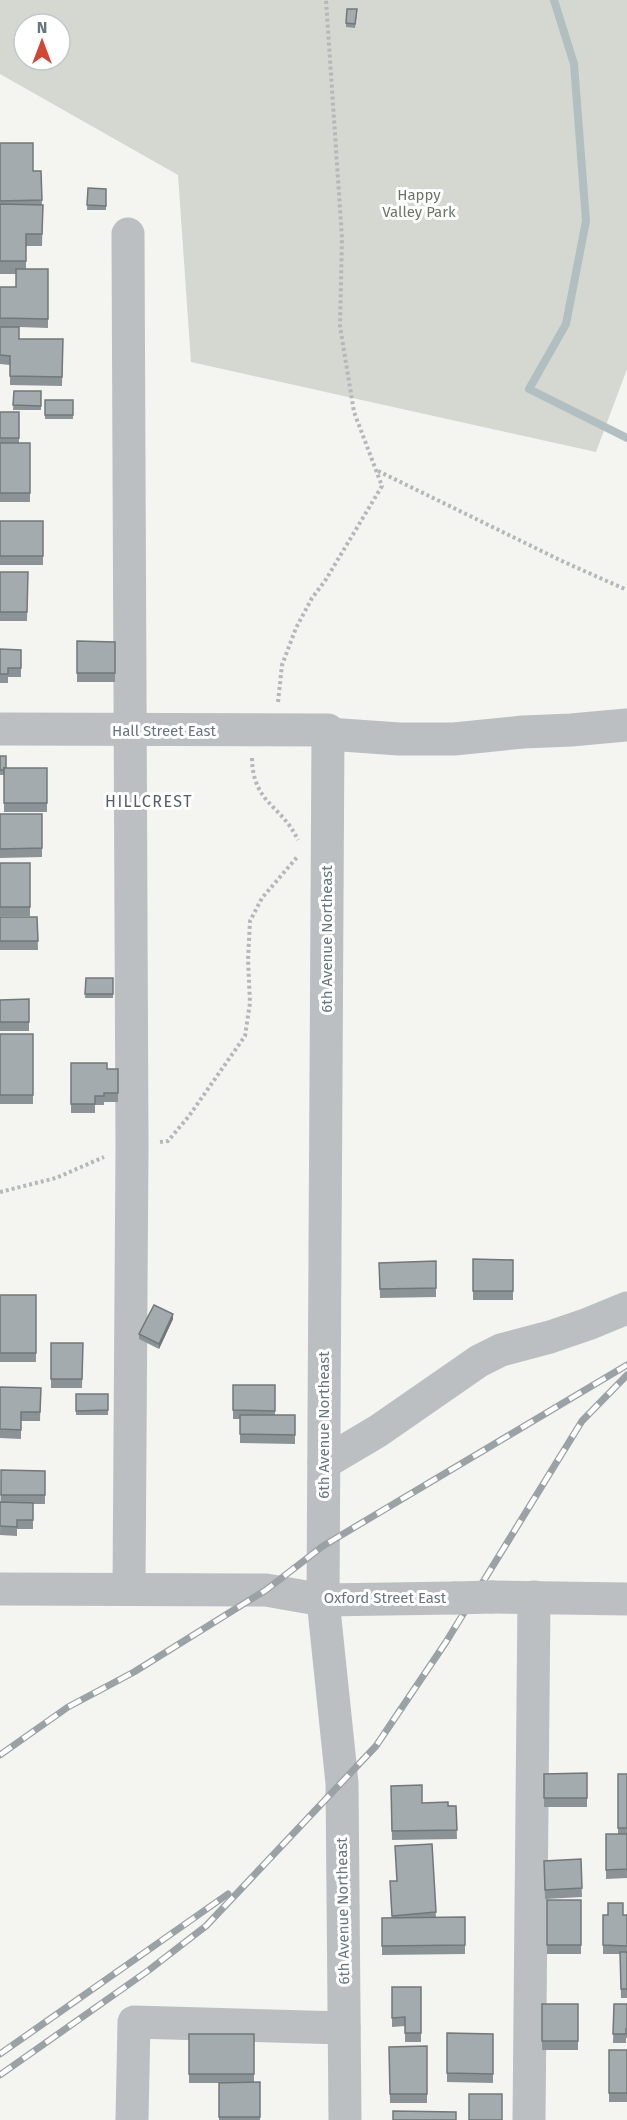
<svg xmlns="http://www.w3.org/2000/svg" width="627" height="2120" font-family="'Fira Sans',sans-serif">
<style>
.green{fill:#d4d8d0;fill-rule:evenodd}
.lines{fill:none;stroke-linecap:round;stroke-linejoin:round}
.stream{stroke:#b1bfc1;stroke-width:8}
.path{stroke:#b5b8ba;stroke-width:4;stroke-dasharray:3 3;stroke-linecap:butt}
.minor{stroke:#bbbfc2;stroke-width:33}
.rail-casing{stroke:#9ba2a6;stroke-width:7}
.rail{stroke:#fff;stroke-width:4.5;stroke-dasharray:14;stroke-linecap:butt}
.minor-bridge{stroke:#bbbfc2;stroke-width:33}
.wall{fill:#8c9396}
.shaded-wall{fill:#72787a}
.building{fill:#a3abaf;stroke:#72787a;stroke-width:1.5}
.labels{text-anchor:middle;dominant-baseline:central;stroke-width:6;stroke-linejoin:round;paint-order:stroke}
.park-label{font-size:15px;fill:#6a7764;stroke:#fff}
.street-label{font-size:15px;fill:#66767f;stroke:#fff}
.neighbourhood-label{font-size:16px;letter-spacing:1.5px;fill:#535f65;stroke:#fff}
</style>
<rect width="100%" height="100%" fill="#f4f4f1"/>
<path class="green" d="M0,0H627V369L596,452L191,362L178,175L0,74ZM24,24H60V60H24Z"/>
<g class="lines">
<path class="stream" d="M554,0L574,64L586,221L566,324L529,389L627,438"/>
<g class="path">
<path d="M378,471L564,562L627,590"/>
<path d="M278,702L282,665L296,628L312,598L325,581L382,486L354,412L340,326L342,238L326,0"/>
<path d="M252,758C253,804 281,804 298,840"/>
<path d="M160,1142L168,1141L189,1116L245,1036L250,1003L248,959L250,921L262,898L298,856"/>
<path d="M0,1192L56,1178L104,1157"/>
</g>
<g class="minor">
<path d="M128,234L132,1146L129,1589"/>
<path d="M0,729L328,730L323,1600L342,1783L345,2120"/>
<path d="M328,734L399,739H454L523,732L571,730L627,725"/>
<path d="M324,1463L378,1431L479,1361L501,1350L550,1337L588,1324L627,1308"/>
<path d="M0,1589L266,1590L323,1600L454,1598"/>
<path d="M492,1597L627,1599"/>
<path d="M132,2120L134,2022L344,2028"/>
<path d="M529,2120L534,1597"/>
</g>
<g class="rail-casing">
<g id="rail">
<path d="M0,1755L68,1707L134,1672L266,1590L323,1546L627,1365"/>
<path d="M0,2054L228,1894"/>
<path d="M0,2075L149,1970L206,1926L376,1746L446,1642L582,1421L627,1375"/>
</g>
</g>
<use href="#rail" class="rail"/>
<path class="minor-bridge" d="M454,1598L492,1597"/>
</g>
<g class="wall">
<path d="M357,14L355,28L346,27V23Z"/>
<path d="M0,143L33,171H41L42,205H43L42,246H26V269H48V328L19,327V339H63L62,386L10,385V365L0,364V287H16V274H0Z"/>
<path d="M88,188L106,189V210H87Z"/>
<path d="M14,391H41V410H13Z"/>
<rect x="45" y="400" width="28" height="19"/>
<path d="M0,412H19V443H30V502H0Z"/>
<rect x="0" y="521" width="43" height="44"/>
<path d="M0,572H28L27,621H0Z"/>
<path d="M115,642V682H77V673Z"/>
<path d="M0,649L21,650V677H8V683H0Z"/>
<path d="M0,756L6,768H47V812H4V775H0Z"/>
<path d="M0,814H42V857L0,858Z"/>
<rect x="0" y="863" width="30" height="53"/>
<path d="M0,917H37L38,950H0Z"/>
<path d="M86,978H113V998H85Z"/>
<path d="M29,999V1031H0V1000Z"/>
<rect x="0" y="1034" width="33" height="70"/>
<path d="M71,1063L107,1069H118V1102H104V1105H95V1113H71Z"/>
<path d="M473,1259L513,1260V1300H473Z"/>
<path d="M379,1263L436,1288V1297L380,1298Z"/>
<rect x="0" y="1295" width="36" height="67"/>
<path d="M173,1319L159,1349L139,1339V1334Z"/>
<path d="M51,1343H83L82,1388H51Z"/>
<path d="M233,1385H275V1415H295V1444L240,1443V1419H233Z"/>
<path d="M0,1387L41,1388L40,1421H21V1439L0,1438Z"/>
<rect x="76" y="1394" width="32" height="21"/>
<path d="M1,1470L45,1471V1504H33V1529H17V1536L0,1535Z"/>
<path d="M587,1773V1807H544V1774Z"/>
<path d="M618,1774H627V1878L606,1879V1834H618Z"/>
<path d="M391,1786L422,1803L456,1806L457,1839L392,1840Z"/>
<path d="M432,1844L436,1917H465V1954L382,1955V1918H392L390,1890L397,1881Z"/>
<path d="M581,1859L582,1897L545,1899L544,1861Z"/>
<rect x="547" y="1900" width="34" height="54"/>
<path d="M603,1915H627V1998H621L620,1954H603Z"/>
<path d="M392,1987H421V2042H405V2026L392,2027Z"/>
<rect x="542" y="2004" width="36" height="46"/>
<path d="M614,2004H627V2038H626V2043H613Z"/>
<path d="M447,2033L493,2034V2083L447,2082Z"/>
<path d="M189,2034H254V2083L260,2082V2120H219V2083H189Z"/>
<path d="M389,2047L427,2094V2103H390Z"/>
<rect x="609" y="2050" width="18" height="52"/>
</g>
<path class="shaded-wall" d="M173,1314V1319L159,1349V1344Z"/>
<g class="building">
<path d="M347,9H357L355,24L346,23Z"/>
<path d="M0,143H33V171H41L42,200L0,201Z"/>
<path d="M88,188L106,189V206L87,205Z"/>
<path d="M0,204L43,205L42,234H26V261H0Z"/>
<path d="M16,269H48V319L0,318V287H16Z"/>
<path d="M0,327H19V339H63L62,377L10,376V356L0,355Z"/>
<path d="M14,391H41V406L13,405Z"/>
<rect x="45" y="400" width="28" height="15"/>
<rect x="0" y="412" width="19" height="26"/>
<rect x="0" y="443" width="30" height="50"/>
<rect x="0" y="521" width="43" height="35"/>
<path d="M0,572H28L27,612H0Z"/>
<path d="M77,641L115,642V673H77Z"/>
<path d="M0,649L21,650V668H8V674H0Z"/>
<path d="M0,756H6V768H4V770H0Z"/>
<rect x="4" y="768" width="43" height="35"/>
<path d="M0,814H42V848L0,849Z"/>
<rect x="0" y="863" width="30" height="44"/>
<path d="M0,917H37L38,941H0Z"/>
<path d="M86,978H113V994H85Z"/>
<path d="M29,999V1022H0V1000Z"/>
<rect x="0" y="1034" width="33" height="61"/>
<path d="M71,1063H107V1069H118V1093H104V1096H95V1104H71Z"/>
<path d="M473,1259L513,1260V1291H473Z"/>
<path d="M436,1261V1288L380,1289L379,1263Z"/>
<rect x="0" y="1295" width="36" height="58"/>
<path d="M154,1305L173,1314L159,1344L139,1334Z"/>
<path d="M51,1343H83L82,1379H51Z"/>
<path d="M233,1385H275V1411L233,1410Z"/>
<path d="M0,1387L41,1388L40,1412H21V1430L0,1429Z"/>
<path d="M76,1394H108V1410L76,1411Z"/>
<path d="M240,1415H295V1435L240,1434Z"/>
<path d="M1,1470L45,1471V1495H1Z"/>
<path d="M0,1502L33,1503V1520H17V1527L0,1526Z"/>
<path d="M587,1773V1798H544V1774Z"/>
<rect x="618" y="1774" width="9" height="54"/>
<path d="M422,1785V1803L448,1802V1806H456L457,1830L392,1831L391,1786Z"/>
<path d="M606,1834H627V1869L606,1870Z"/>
<path d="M432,1844L436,1912L392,1916L390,1881H397L395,1846Z"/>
<path d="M581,1859L582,1888L545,1890L544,1861Z"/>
<rect x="547" y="1900" width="34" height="45"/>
<path d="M608,1903H623V1915H627V1946L603,1945V1915H608Z"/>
<path d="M465,1917V1945L382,1946V1918Z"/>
<path d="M620,1952H627V1989H621Z"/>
<path d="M392,1987H421V2033H405V2017L392,2018Z"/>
<rect x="542" y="2004" width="36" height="37"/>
<path d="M614,2004H627V2029H626V2034H613Z"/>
<path d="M447,2033L493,2034V2074L447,2073Z"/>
<rect x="189" y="2034" width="65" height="40"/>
<path d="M427,2046V2094H390L389,2047Z"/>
<rect x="609" y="2050" width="18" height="43"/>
<path d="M260,2082V2117H219V2083Z"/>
<rect x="469" y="2094" width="33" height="26"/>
<path d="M393,2111L456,2112V2120H393Z"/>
</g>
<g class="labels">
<g class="park-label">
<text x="419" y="195">Happy<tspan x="419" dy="17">Valley Park</tspan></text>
</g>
<g class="street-label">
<text x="164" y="731">Hall Street East</text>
<text transform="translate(327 939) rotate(-90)">6th Avenue Northeast</text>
<text transform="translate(324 1425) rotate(-90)">6th Avenue Northeast</text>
<text x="385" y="1598">Oxford Street East</text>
<text transform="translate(343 1911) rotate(-91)">6th Avenue Northeast</text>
</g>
<g class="neighbourhood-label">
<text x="149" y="801">HILLCREST</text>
</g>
</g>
<g transform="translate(42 42)"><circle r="28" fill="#ffffff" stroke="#c2c8cc" stroke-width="1.5"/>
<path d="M0-4.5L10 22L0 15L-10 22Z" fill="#d14734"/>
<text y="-9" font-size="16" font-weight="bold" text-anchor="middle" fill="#66767f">N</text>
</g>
</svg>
